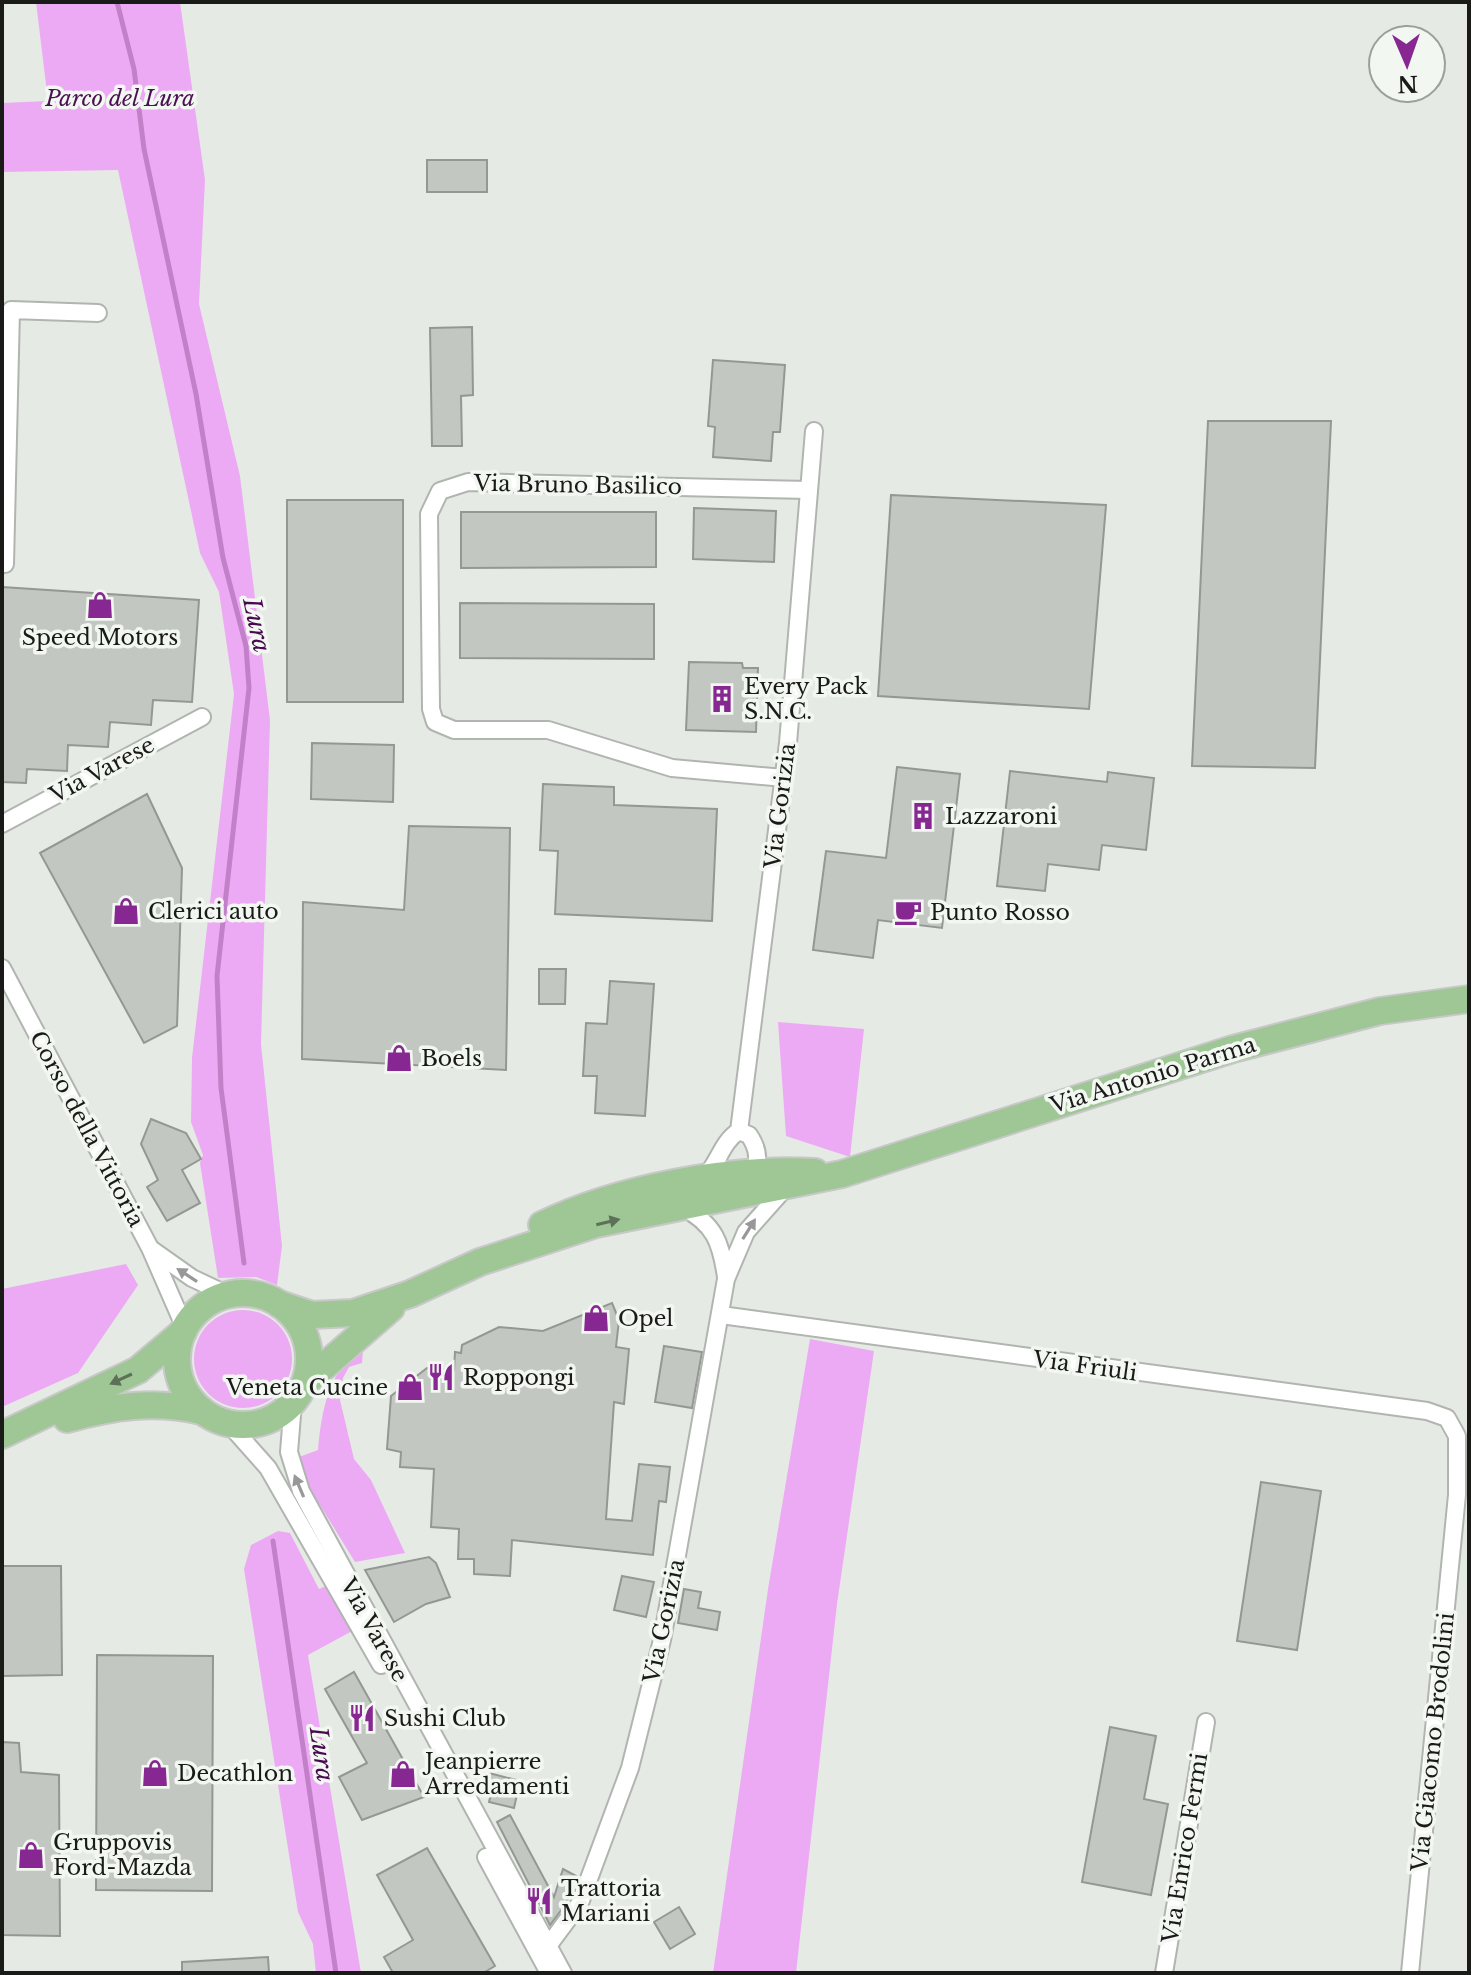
<svg xmlns="http://www.w3.org/2000/svg" width="1471" height="1975" font-family="'Libre Baskerville',serif">
<style>
.green{fill:#edaaf4}
.lines{fill:none;stroke-linecap:round;stroke-linejoin:round}
.stream{stroke:#c180c7;stroke-width:5}
.building{fill:#c3c7c2;stroke:#949893;stroke-width:2}
.minor-casing{stroke:#b1b5b0;stroke-width:20}
.primary-casing{stroke:#c8c8c8;stroke-width:30}
.minor{stroke:#fff;stroke-width:16}
.primary{stroke:#9ec795;stroke-width:26}
.oneway{fill:#5c7157}
.oneway2{fill:#989898}
.labels{text-anchor:middle;dominant-baseline:central;stroke-width:7;stroke-linejoin:round;paint-order:stroke}
.park-label{font-size:22px;font-style:italic;fill:#4b1052;stroke:#f3f7f2}
.street-label{font-size:22px;fill:#1a1b19;stroke:#f3f7f2}
.poi-label{font-size:22px;fill:#1a1b19;stroke:#f3f7f2;text-anchor:start}
.water-label{font-size:24px;font-style:italic;fill:#470a4e;stroke:#f3f7f2}
</style>
<rect width="100%" height="100%" fill="#e6eae5"/>
<g class="green">
<path d="M36,2H180L205,180L199,304L240,476L270,720L261,1044L282,1246L277,1285L256,1277L218,1278L200,1163L203,1155L191,1122L192,1058L234,694L219,592L200,553L118,170L2,172V103L48,101Z"/>
<path d="M778,1022L864,1029L850,1157L786,1136Z"/>
<path d="M126,1264L138,1285L78,1373L2,1407V1289Z"/>
<circle cx="243" cy="1359" r="49"/>
<path d="M810,1339L874,1351L837,1604L796,1973H713L768,1589Z"/>
<path d="M363,1350L362,1363L349,1367L343,1378L340,1400L354,1459L371,1480L405,1553L355,1562L307,1484L299,1457L318,1450C321,1416 328,1366 363,1350Z"/>
<path d="M278,1531L290,1533L319,1589L330,1584L354,1630L308,1655L361,1973H316L313,1944L298,1912L244,1569L251,1545Z"/>
</g>
<g class="lines">
<g class="stream">
<path d="M117,2L134,69L144,149L196,394L223,558L246,646L249,688L217,976L221,1088L244,1263"/>
<path d="M273,1541L336,1973"/>
</g>
</g>
<g class="building">
<rect x="427" y="160" width="60" height="32"/>
<path d="M472,327L473,395L461,396L462,446H432L430,328Z"/>
<path d="M713,360L785,365L780,432H773L771,461L713,457L715,427L708,426Z"/>
<path d="M1208,421H1331L1315,768L1192,766Z"/>
<path d="M891,495L1106,505L1089,709L878,696Z"/>
<rect x="287" y="500" width="116" height="202"/>
<path d="M694,508L776,511L774,562L693,559Z"/>
<path d="M461,512H656V567L461,568Z"/>
<path d="M2,587L199,600L192,702L153,700L151,725L110,722L108,747L68,745L67,771L27,769L26,783L2,782Z"/>
<path d="M460,603L654,604V659L460,658Z"/>
<path d="M689,662L742,663L743,668H758L756,732L686,730Z"/>
<path d="M312,743L394,745L393,802L311,799Z"/>
<path d="M897,767L960,774L942,928L878,920L873,958L813,950L826,851L886,858Z"/>
<path d="M1010,771L1107,782L1108,772L1154,778L1146,850L1102,845L1099,870L1048,864L1045,891L997,886Z"/>
<path d="M543,784L614,787V805L717,809L712,921L555,914L558,851L540,850Z"/>
<path d="M147,794L182,868L177,1026L144,1043L40,853Z"/>
<path d="M409,826L510,828L506,1070L302,1059L303,902L404,910Z"/>
<path d="M539,969H566L565,1004H539Z"/>
<path d="M610,981L654,984L645,1116L595,1113L597,1076H583L586,1023L607,1024Z"/>
<path d="M151,1119L186,1133L201,1159L182,1170L200,1203L167,1221L147,1187L158,1180L141,1144Z"/>
<path d="M612,1303L619,1320L616,1347L629,1349L624,1404L614,1402L606,1519L632,1521L639,1464L670,1467L666,1502L659,1501L653,1555L512,1540L510,1576L474,1574V1559H458L459,1529L431,1527L434,1469L400,1467L401,1452L387,1449L391,1396L427,1368L454,1370L455,1352L461,1353L462,1345L499,1327L543,1331Z"/>
<path d="M664,1346L702,1352L692,1408L655,1402Z"/>
<path d="M1261,1482L1321,1491L1297,1650L1237,1641Z"/>
<path d="M429,1557L436,1563L450,1597L426,1604L394,1622L365,1570Z"/>
<path d="M2,1566H61L62,1675L2,1676Z"/>
<path d="M622,1576L654,1582L646,1617L614,1610Z"/>
<path d="M684,1589L701,1592L698,1608L720,1612L717,1630L678,1623Z"/>
<path d="M97,1655L213,1656L212,1891L96,1890Z"/>
<path d="M354,1672L424,1797L362,1820L339,1777L367,1763L325,1689Z"/>
<path d="M1110,1727L1156,1736L1144,1799L1168,1804L1151,1895L1082,1882Z"/>
<path d="M2,1742L19,1743L21,1772L59,1775L60,1936L2,1935Z"/>
<path d="M489,1773L520,1781L514,1808L489,1802L492,1790L485,1789Z"/>
<path d="M510,1815L554,1897L563,1869L578,1877L565,1905L550,1925L497,1822Z"/>
<path d="M427,1848L495,1966L483,1973H393L384,1957L413,1940L377,1875Z"/>
<path d="M679,1907L695,1934L670,1949L654,1922Z"/>
<path d="M268,1957L269,1973H182V1962Z"/>
</g>
<g class="lines">
<g class="minor-casing">
<g id="minor">
<path d="M2,564H5L11,310L98,313"/>
<path d="M784,778L672,768L548,730H454L435,722L431,709L429,514L440,491L468,482L809,490"/>
<path d="M2,824L202,717"/>
<path d="M2,968L150,1248L185,1328"/>
<path d="M739,1131L749,1135C759,1150 761,1164 748,1178"/>
<path d="M702,1180C718,1166 721,1142 739,1131L788,743L814,431"/>
<path d="M682,1207C715,1224 721,1243 726,1277"/>
<path d="M151,1249L192,1278L228,1295"/>
<path d="M721,1315L1427,1411L1447,1418L1457,1436V1495L1410,1973"/>
<path d="M293,1403L289,1452L301,1491L563,1973"/>
<path d="M229,1424L268,1468L381,1665"/>
<path d="M486,1857L549,1973"/>
<path d="M548,1946L580,1903L630,1768L662,1640L726,1279L746,1232L785,1188"/>
<path d="M1164,1973L1206,1722"/>
</g>
</g>
<g class="primary-casing">
<g id="primary">
<path d="M542,1225C618,1188 731,1167 815,1172"/>
<circle cx="243" cy="1359" r="66"/>
<path d="M279,1304L312,1315L353,1313L410,1294L480,1262L596,1224L842,1174L1233,1049L1380,1011L1469,999"/>
<path d="M305,1383L391,1308"/>
<path d="M67,1419C114,1406 153,1400 202,1411"/>
<path d="M2,1435L138,1370L183,1332"/>
</g>
</g>
<use href="#minor" class="minor"/>
<use href="#primary" class="primary"/>
</g>
<defs><path id="oneway-solid" d="M-6-.8H1V-3.2L6.5 0L1 3.2V.8H-6Z" transform="scale(2)"/></defs>
<g class="oneway">
<use href="#oneway-solid" transform="translate(608 1222) rotate(-13)"/>
<use href="#oneway-solid" transform="translate(121 1379) rotate(155)"/>
</g>
<g class="oneway2">
<use href="#oneway-solid" transform="translate(749 1229) rotate(-58)"/>
<use href="#oneway-solid" transform="translate(187 1275) rotate(-147)"/>
<use href="#oneway-solid" transform="translate(299 1486) rotate(-113)"/>
</g>
<defs>
<g id="shop-bare" transform="scale(2.16)"><path d="M-5-2.5h2.3a2.7 3.5 0 0 1 5.4 0H5L5.5 6h-11ZM-1.5-2.5h3a1.5 2.3 0 0 0-3 0Z" fill="#872791" stroke="#f3f7f2" stroke-width="2.5" paint-order="stroke"/></g>
<g id="building-bare" transform="scale(2.16)"><path d="M-4-6H4V6H1V3H-1V6H-4ZM-2.5-4.3h1.7v1.8h-1.7ZM.8-4.3h1.7v1.8H.8ZM-2.5-1h1.7V.8h-1.7ZM.8-1h1.7V.8H.8Z" fill="#872791" stroke="#f3f7f2" stroke-width="2.5" paint-order="stroke"/></g>
<g id="cafe-bare" transform="scale(2.16)"><path d="M-5.5-4.5H6V0H3Q3 3.5 0 3.5H-2.5Q-5.5 3.5-5.5 0ZM3-3.2v2h1.7v-2ZM-6 4.5H4V6H-6Z" fill="#872791" stroke="#f3f7f2" stroke-width="2.5" paint-order="stroke"/></g>
<g id="restaurant-bare" transform="scale(2.16)"><path d="M-5-6h1v4h1v-4h1v4h1v-4h1v5L-1.5 .5V6h-2V.5L-5-1ZM5-6V6H3V1.5H1.5Q1.5-4 5-6Z" fill="#872791" stroke="#f3f7f2" stroke-width="2.5" paint-order="stroke"/></g>
</defs>
<g fill-rule="evenodd">
<use href="#shop-bare" x="100" y="605"/>
<use href="#building-bare" x="722" y="699"/>
<use href="#building-bare" x="923" y="816"/>
<use href="#shop-bare" x="126" y="911"/>
<use href="#cafe-bare" x="908" y="912"/>
<use href="#shop-bare" x="399" y="1058"/>
<use href="#shop-bare" x="596" y="1318"/>
<use href="#restaurant-bare" x="441" y="1377"/>
<use href="#shop-bare" x="410" y="1387"/>
<use href="#restaurant-bare" x="362" y="1718"/>
<use href="#shop-bare" x="155" y="1773"/>
<use href="#shop-bare" x="403" y="1774"/>
<use href="#shop-bare" x="31" y="1855"/>
<use href="#restaurant-bare" x="539" y="1901"/>
</g>
<g class="labels">
<g class="park-label">
<text x="120" y="98">Parco del Lura</text>
</g>
<g class="street-label">
<text transform="translate(578 485) rotate(1)">Via Bruno Basilico</text>
<text transform="translate(102 770) rotate(-28)">Via Varese</text>
<text transform="translate(780 806) rotate(-83)">Via Gorizia</text>
<text transform="translate(1153 1075) rotate(-17)">Via Antonio Parma</text>
<text transform="translate(87 1129) rotate(62)">Corso della Vittoria</text>
<text transform="translate(1085 1366) rotate(8)">Via Friuli</text>
<text transform="translate(664 1621) rotate(-78)">Via Gorizia</text>
<text transform="translate(374 1630) rotate(61)">Via Varese</text>
<text transform="translate(1433 1742) rotate(-84)">Via Giacomo Brodolini</text>
<text transform="translate(1185 1848) rotate(-81)">Via Enrico Fermi</text>
</g>
<g class="poi-label">
<text x="100" y="637" text-anchor="middle">Speed Motors</text>
<text x="744" y="686">Every Pack<tspan x="744" dy="25">S.N.C.</tspan></text>
<text x="945" y="816">Lazzaroni</text>
<text x="148" y="911">Clerici auto</text>
<text x="930" y="912">Punto Rosso</text>
<text x="421" y="1058">Boels</text>
<text x="618" y="1318">Opel</text>
<text x="463" y="1377">Roppongi</text>
<text x="388" y="1387" text-anchor="end">Veneta Cucine</text>
<text x="384" y="1718">Sushi Club</text>
<text x="425" y="1761">Jeanpierre<tspan x="425" dy="25">Arredamenti</tspan></text>
<text x="177" y="1773">Decathlon</text>
<text x="53" y="1842">Gruppovis<tspan x="53" dy="25">Ford-Mazda</tspan></text>
<text x="561" y="1888">Trattoria<tspan x="561" dy="25">Mariani</tspan></text>
</g>
<g class="water-label">
<text transform="translate(257 625) rotate(78)">Lura</text>
<text transform="translate(322 1754) rotate(82)">Lura</text>
</g>
</g>
<rect width="1471" height="1975" fill="none" stroke="#1a1b19" stroke-width="8"/>
<g transform="translate(1407 64) rotate(178)"><circle r="38" fill="#f3f7f2" stroke="#9c9f9b" stroke-width="2"/>
<path d="M0-6L14 30L0 20L-14 30Z" fill="#872791"/>
<text y="-12" font-size="22" font-weight="bold" text-anchor="middle" fill="#1a1b19">N</text>
</g>
</svg>
